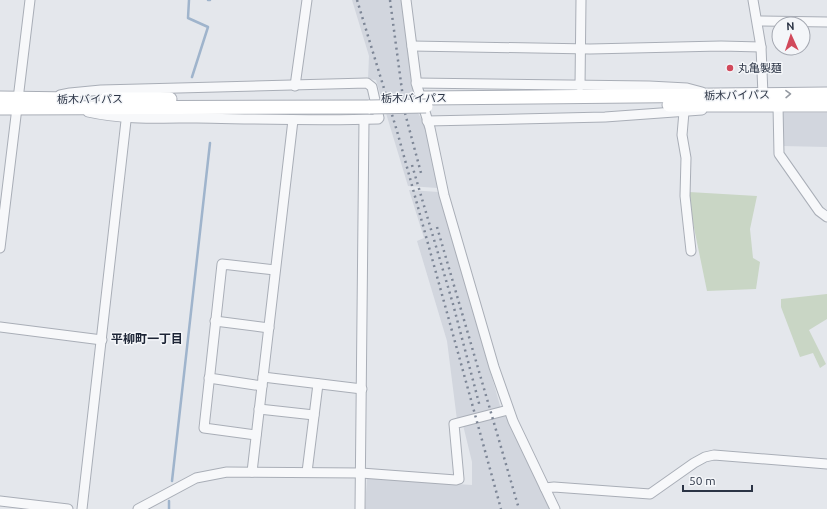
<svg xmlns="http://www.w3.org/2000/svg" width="827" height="509" font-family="Ubuntu,'Noto Sans JP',sans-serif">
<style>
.built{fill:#d2d6de}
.green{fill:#c9d6c5}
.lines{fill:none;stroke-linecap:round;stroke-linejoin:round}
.stream{stroke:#9fb4cc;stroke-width:2.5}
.minor-casing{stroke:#a9aeb7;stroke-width:11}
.secondary-casing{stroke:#a9aeb7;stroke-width:15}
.minor{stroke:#f7f8fa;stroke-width:9}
.secondary{stroke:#fff;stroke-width:13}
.rail{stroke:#7d8696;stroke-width:2.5;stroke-dasharray:2 4;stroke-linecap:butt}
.secondary-bridge-casing{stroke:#a9aeb7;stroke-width:15;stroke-linecap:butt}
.secondary-bridge{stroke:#fff;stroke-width:13}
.oneway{stroke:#959aa2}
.poi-dot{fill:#d1495b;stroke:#f4f6f9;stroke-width:1.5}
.labels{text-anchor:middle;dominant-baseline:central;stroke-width:3;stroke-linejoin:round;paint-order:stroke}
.poi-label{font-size:11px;fill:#2b3445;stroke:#f4f6f9;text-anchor:start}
.street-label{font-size:11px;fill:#2b3445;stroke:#f4f6f9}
.neighbourhood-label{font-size:12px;font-weight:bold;fill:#1d2536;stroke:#f4f6f9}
</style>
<rect width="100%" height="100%" fill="#e4e7ec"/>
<g class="built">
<path d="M352,0H402L413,88L418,113L425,125L438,188L408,186L376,80L368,79L369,56Z"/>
<path d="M781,113H827V147L782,146Z"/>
<path d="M409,190L439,192L501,409L457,420L447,341L417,241L424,238Z"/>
<path d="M504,415L507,416L550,509H365L367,478L472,485V462L463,425Z"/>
</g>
<g class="green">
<path d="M689,192L757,196L750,229L753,258L760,262L756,289L707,291L693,223Z"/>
<path d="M827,294V319L809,330L826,364L820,368L813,353L800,357L781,307V299Z"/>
</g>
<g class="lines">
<g class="stream">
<path d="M189,0L188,18L208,27L192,77"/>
<path d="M208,0H210"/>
<path d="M172,481L210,143"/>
<path d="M169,509V501"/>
</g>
<g class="minor-casing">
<g id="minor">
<path d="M406,0L417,86L430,128L444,195L494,367L513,421L555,509"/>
<path d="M753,0L761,47L763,95"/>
<path d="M758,21L827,22"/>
<path d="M412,46L590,49L721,46L761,47"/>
<path d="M416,83L649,86L687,88L702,92"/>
<path d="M295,86L307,0"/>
<path d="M580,86L581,0"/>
<path d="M60,95L70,93L101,90L367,83L372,87L379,118L378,119C318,121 257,119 197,118C161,118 124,120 88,112"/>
<path d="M778,106L779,154L819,211L827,217"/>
<path d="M684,112L682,135L686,158L685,196L691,251"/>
<path d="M427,121L605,117L702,110"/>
<path d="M0,248L30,0"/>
<path d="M215,321L269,328"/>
<path d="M0,327L102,340"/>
<path d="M263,377L362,389"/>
<path d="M209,378L262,386"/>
<path d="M259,409L314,415"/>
<path d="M256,435L204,428L222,264L275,270"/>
<path d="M252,472L293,120"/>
<path d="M307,472L318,384"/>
<path d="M545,488L554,487L650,494L694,463L705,457L714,455L827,464"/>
<path d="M0,501L68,509"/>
<path d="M82,509L127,112"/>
<path d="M138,509L196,478L227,472L361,473L456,480L459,479L454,424L508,410"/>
<path d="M360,509L364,120"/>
</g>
</g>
<g class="secondary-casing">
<g id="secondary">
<path d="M0,98L74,99"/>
<path d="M424,98L827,94"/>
<path d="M106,99H170"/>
<path d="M669,105H827"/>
<path d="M0,108L370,107"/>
</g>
</g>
<use href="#minor" class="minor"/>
<use href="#secondary" class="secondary"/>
<g class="rail">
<path d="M357,0L397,131L501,509"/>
<path d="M390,0L405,113L421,173"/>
<path d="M412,165L453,304L480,407"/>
<path d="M437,227L519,509"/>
</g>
<g class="secondary-bridge-casing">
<path id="secondary-bridge" d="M370,107L426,106"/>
</g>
<use href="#secondary-bridge" class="secondary-bridge"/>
</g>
<defs><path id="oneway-chevron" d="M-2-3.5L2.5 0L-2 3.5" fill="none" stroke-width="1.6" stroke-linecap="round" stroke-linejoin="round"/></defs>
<use class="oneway" href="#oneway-chevron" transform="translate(788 94) rotate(-1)"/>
<circle class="poi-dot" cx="730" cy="68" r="4"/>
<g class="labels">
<g class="poi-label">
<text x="738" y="68">丸亀製麺</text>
</g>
<g class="street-label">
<text transform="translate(737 95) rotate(-1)">栃木バイパス</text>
<text x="414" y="98">栃木バイパス</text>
<text x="90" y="99">栃木バイパス</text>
</g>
<g class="neighbourhood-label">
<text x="147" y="338">平柳町一丁目</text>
</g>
</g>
<g transform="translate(791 36) rotate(357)"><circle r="19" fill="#f4f6f9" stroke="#a4a8b1"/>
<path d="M0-3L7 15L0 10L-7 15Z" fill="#d1495b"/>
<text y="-6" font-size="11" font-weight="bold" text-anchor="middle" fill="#2b3445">N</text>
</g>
<path d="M683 485v6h69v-6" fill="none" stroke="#2b3445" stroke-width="2"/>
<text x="689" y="485" font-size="12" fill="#2b3445" stroke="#f4f6f9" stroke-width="3" paint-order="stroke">50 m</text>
</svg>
